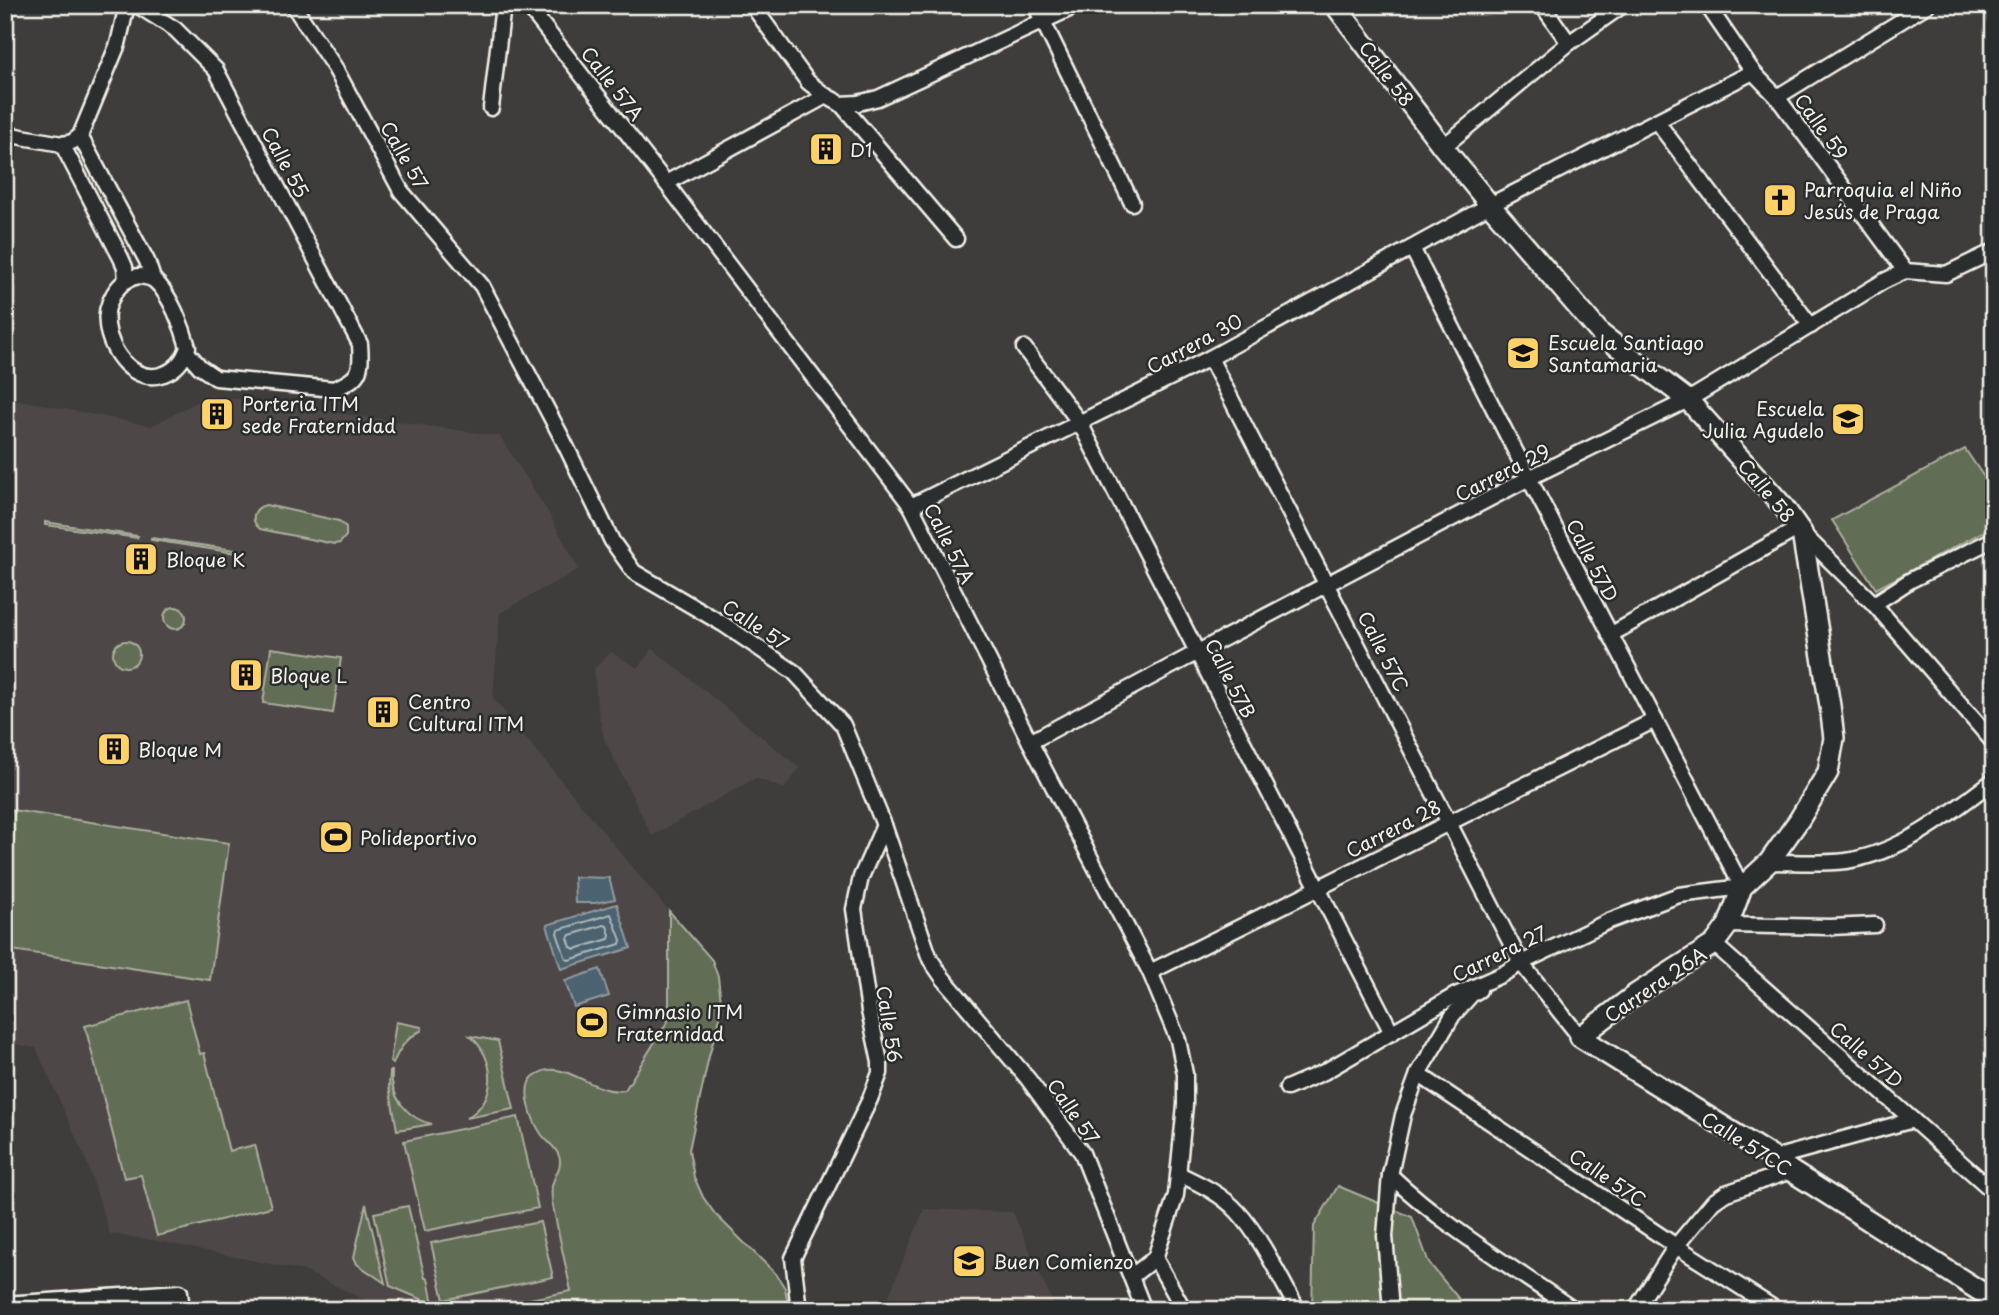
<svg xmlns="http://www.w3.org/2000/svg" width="1999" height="1315" font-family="'Playpen Sans',sans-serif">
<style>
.built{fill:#4e4646}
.green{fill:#626d54;stroke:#abaf9e;stroke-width:2}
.water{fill:#4b626f;stroke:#8f9b9f;stroke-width:2}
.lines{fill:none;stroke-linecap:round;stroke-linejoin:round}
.shore{stroke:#b0b8b8;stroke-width:2}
.minor-casing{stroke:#f4f1e8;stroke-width:19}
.tertiary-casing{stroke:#f4f1e8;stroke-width:24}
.minor{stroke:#2a2d2e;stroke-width:14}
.tertiary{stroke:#2a2d2e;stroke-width:19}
.labels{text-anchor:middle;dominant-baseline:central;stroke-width:5;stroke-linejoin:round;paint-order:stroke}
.street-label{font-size:19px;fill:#f4f1e8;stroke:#2a2d2e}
.poi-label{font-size:19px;fill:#f4f1e8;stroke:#2a2d2e;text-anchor:start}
</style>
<rect width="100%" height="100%" fill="#3f3c3c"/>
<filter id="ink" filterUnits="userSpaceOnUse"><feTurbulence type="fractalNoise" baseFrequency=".0143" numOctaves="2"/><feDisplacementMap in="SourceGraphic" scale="14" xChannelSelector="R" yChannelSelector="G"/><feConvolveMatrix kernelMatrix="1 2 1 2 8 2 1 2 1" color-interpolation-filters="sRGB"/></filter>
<g filter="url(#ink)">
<g class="built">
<path d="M210,395L500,436L548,512L579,569L500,613L493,698L669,911V1019L611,1113L598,1302L556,1310H386L304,1271L152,1240L110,1234L86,1160L36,1048L5,1042V397L151,426Z"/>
<path d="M652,648L800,768L784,789L756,778L652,836L604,739L597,706L594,669L611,652L638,668Z"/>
<path d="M924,1209L1013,1212L1056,1310H883Z"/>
</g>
<g class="green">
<path d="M1965,449L1994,492V526L1876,589L1832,520Z"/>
<path d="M266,505L339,521L346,527V536L340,543L334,544L260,529C250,521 252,508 266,505Z"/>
<path d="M45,522L138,536L137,538L45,525Z"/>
<path d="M151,538L243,551V554L151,540Z"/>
<circle cx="175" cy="618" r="11"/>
<circle cx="126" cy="654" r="13"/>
<path d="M271,648L341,658L333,713L263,703Z"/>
<path d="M5,809L229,843L210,980L5,949Z"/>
<path d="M669,911L712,960L718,977L722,1010L709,1056L689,1150L694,1177L703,1197L715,1214L776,1274L785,1288L789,1310H474L571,1291L552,1202C552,1197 551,1191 552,1186C554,1175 563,1167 559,1156C556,1147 547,1142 542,1135C533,1123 519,1087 534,1076C544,1069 553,1068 565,1072C586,1079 603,1094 625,1090L669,1019Z"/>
<path d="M186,1000L200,1054L204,1053L229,1151L255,1145L271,1207L157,1236L141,1175L124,1178L85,1026Z"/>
<path d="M396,1022L422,1027V1030C407,1038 399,1048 393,1064L390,1062Z"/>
<path d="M470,1036L498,1041L514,1109L466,1118C499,1100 496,1058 470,1036Z"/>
<path d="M390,1071H392C389,1096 408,1119 432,1124L397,1130L389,1086Z"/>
<path d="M518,1117L538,1208L425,1231L404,1141Z"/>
<path d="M1338,1186L1412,1217L1429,1263L1468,1310H1312L1314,1226Z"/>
<path d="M366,1204L385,1283L357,1264L354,1257Z"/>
<path d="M408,1206L425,1278H428L433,1304L390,1286L374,1213Z"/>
<path d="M540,1222L553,1277L444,1300L431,1243Z"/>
</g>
<g class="water">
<path d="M574,877L609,878L615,899L595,903H575Z"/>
<path d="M617,904L631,948L561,969L547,925Z"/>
<path d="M600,969L609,996L574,1007L565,981Z"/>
</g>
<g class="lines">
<g class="shore">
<path d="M611,914L621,940L620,944L569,960L566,959L557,933L558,930Z"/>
<path d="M604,925L607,926L610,935L609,939L575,949L571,947L568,938L570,935Z"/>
</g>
<g class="minor-casing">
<g id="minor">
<path d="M137,5L175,29L216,70L360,344C362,372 360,378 334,389L216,378L200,367L187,352"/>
<path d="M293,5L335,68L401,191L482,286L562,438L612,541L634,572L723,624L794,672L843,725L884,825L930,959L943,978L1028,1079L1082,1153L1144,1310"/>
<path d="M527,5L666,183L911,506L1030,742L1150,972L1178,1040L1185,1074V1105L1176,1195L1155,1258L1132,1276"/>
<path d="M752,5L808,82L826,96L841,104L956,239"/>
<path d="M1035,5L1132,203"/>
<path d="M1542,5L1569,43"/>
<path d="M1707,5L1753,72L1777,97L1905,271"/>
<path d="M1777,97L1927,5"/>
<path d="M841,104L858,103L878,98L1078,5"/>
<path d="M491,108L503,5"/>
<path d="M1657,122L1811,326"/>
<path d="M5,134L62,144L72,142L80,136L118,44L127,5"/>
<path d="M80,136L147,261L153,279"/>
<path d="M62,144L121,258L125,267L126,280"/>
<path d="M1443,147L1569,43L1623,5"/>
<path d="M666,183L826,96"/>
<path d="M139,276C145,277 150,277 155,281C170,294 183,328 188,347C184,360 177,369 164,374C135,385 110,353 107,325C104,305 117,279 139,276Z"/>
<path d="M1024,348L1080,423L1392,1033"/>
<path d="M1210,358L1521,963L1580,1037"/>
<path d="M911,506L1210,358L1490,205L1753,72"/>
<path d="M1802,533L1874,604L1994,743"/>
<path d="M1874,604L1911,580L1994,539"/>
<path d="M1610,635L1799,528"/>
<path d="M1030,742L1196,653L1529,478L1688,400L1884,281L1905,271L1946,274L1994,251"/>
<path d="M1769,862C1795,862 1821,864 1846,861C1901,853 1951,813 1994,780"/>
<path d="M1728,925L1830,927L1875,925"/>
<path d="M1714,944L1994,1192"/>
<path d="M1150,972L1655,720"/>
<path d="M1418,1074L1676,1246L1777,1310"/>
<path d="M1287,1088L1324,1072L1454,996L1503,974L1521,963L1609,921L1679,895L1742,887L1529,478L1412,248"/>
<path d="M1774,1158L1913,1120"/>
<path d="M1179,1174C1200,1184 1222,1194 1238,1212C1261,1237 1281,1280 1298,1310"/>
<path d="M1390,1175C1445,1227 1512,1267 1574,1310"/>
<path d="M1155,1258L1184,1310"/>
<path d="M5,1304L180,1292L182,1310"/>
<path d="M799,1310L793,1258L870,1099L880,1073V1062L869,1011L854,909L861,877L884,825"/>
<path d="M1391,1310L1385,1236L1390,1175L1403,1115L1418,1074L1453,1015L1472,994L1479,990"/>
<path d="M1635,1310L1676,1246L1713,1202L1726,1193L1791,1171"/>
</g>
</g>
<g class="tertiary-casing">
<path id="tertiary" d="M1335,5L1443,147L1490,205L1601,334L1688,400L1783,506L1802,533L1830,706L1834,738L1828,772L1799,820L1769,862L1742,887L1728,925L1714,944L1636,994L1580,1037L1774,1158L1791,1171L1994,1300"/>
</g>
<use href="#minor" class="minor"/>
<use href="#tertiary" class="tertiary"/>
</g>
</g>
<defs>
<g id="building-square" transform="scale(1.75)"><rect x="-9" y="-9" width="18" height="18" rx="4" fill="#ffd166" stroke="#2a2d2e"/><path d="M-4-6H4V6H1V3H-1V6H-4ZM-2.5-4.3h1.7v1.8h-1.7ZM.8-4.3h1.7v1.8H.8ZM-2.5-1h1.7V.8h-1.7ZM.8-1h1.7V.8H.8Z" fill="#111"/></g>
<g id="church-square" transform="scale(1.75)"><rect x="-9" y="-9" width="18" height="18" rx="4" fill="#ffd166" stroke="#2a2d2e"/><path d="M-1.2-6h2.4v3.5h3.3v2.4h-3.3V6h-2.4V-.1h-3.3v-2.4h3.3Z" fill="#111"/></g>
<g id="school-square" transform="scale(1.75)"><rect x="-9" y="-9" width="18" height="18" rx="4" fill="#ffd166" stroke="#2a2d2e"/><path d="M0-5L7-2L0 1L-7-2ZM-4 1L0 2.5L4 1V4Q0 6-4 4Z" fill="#111"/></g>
<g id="university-square" transform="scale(1.75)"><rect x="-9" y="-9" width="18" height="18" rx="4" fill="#ffd166" stroke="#2a2d2e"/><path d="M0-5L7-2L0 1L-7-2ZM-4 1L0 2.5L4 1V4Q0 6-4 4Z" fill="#111"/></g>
<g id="stadium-square" transform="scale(1.75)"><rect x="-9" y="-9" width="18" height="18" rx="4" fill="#ffd166" stroke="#2a2d2e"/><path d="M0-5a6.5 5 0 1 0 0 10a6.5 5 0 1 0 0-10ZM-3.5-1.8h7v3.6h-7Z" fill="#111"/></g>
</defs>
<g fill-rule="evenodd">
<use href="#building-square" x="826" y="149"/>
<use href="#church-square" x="1780" y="200"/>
<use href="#school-square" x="1523" y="353"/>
<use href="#building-square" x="217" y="414"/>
<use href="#university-square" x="1848" y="419"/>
<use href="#building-square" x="141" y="559"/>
<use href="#building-square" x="246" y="675"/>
<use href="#building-square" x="383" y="712"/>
<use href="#building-square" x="114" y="749"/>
<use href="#stadium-square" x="336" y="837"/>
<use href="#stadium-square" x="592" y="1022"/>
<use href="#school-square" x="969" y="1261"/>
</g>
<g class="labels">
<g class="street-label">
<text transform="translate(1387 73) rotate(53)">Calle 58</text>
<text transform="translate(613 83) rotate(52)">Calle 57A</text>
<text transform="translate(1822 126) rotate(54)">Calle 59</text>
<text transform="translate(405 155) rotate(60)">Calle 57</text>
<text transform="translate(286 162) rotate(62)">Calle 55</text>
<text transform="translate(1194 343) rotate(-28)">Carrera 30</text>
<text transform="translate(1502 472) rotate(-27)">Carrera 29</text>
<text transform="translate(1767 490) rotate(50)">Calle 58</text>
<text transform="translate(950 543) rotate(63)">Calle 57A</text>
<text transform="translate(1593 560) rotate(63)">Calle 57D</text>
<text transform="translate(756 624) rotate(33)">Calle 57</text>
<text transform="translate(1384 651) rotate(63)">Calle 57C</text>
<text transform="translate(1231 678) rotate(63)">Calle 57B</text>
<text transform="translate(1393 828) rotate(-27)">Carrera 28</text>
<text transform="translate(1499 953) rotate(-26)">Carrera 27</text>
<text transform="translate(1655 984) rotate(-34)">Carrera 26A</text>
<text transform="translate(890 1024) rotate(81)">Calle 56</text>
<text transform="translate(1867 1054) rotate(41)">Calle 57D</text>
<text transform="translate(1074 1111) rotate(55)">Calle 57</text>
<text transform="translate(1747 1143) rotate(32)">Calle 57CC</text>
<text transform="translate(1608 1177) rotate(34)">Calle 57C</text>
</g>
<g class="poi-label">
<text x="850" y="149">D1</text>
<text x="1804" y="189">Parroquia el Niño<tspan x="1804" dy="22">Jesús de Praga</tspan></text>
<text x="1548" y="342">Escuela Santiago<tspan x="1548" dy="22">Santamaria</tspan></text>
<text x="242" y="403">Porteria ITM<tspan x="242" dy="22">sede Fraternidad</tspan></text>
<text x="1824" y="408" text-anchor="end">Escuela<tspan x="1824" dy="22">Julia Agudelo</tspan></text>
<text x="166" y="559">Bloque K</text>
<text x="270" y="675">Bloque L</text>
<text x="408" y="701">Centro<tspan x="408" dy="22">Cultural ITM</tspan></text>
<text x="138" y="749">Bloque M</text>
<text x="360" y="837">Polideportivo</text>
<text x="616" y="1011">Gimnasio ITM<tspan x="616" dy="22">Fraternidad</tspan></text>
<text x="993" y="1261">Buen Comienzo</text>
</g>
</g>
<rect width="1999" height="1315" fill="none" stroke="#2a2d2e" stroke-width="28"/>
<rect x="14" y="14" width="1971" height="1287" fill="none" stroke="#f4f1e8" stroke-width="2.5" filter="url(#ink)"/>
</svg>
